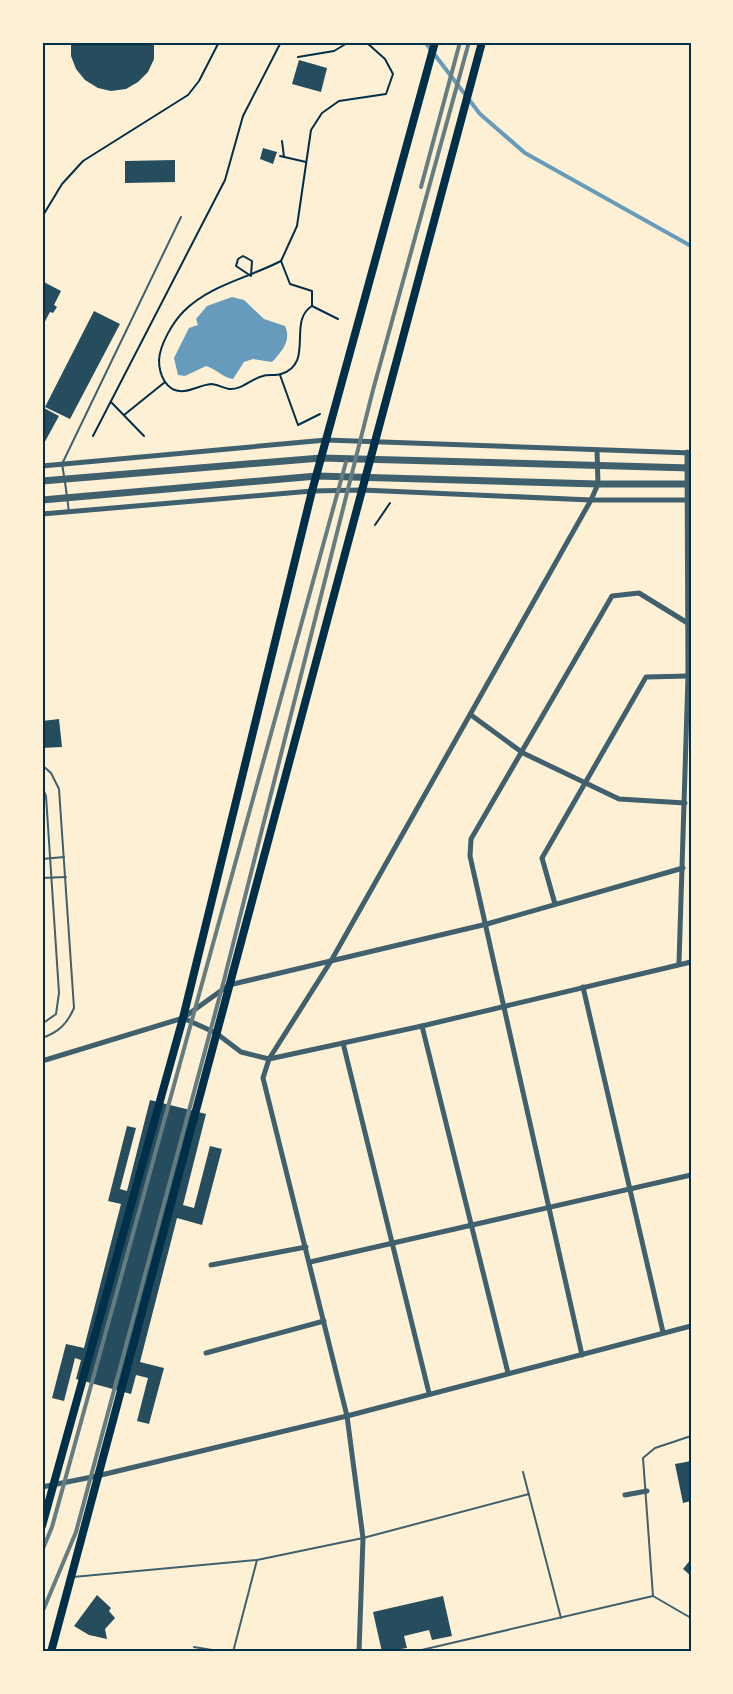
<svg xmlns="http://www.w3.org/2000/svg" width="733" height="1694" font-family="'Titillium Web',sans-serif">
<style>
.water{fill:#669bbc}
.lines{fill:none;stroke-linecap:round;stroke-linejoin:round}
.stream{stroke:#669bbc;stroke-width:4}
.building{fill:#264d5e}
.path{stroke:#003049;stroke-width:2}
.service{stroke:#3f606c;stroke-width:2}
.minor{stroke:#3f606c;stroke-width:5}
.tertiary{stroke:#3f606c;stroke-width:7}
.primary{stroke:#003049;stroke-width:8}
.rail{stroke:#657d81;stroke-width:4}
.neatline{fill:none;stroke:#003049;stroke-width:2}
</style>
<rect width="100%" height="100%" fill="#fdf0d5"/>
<path class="water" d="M232,297L244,300L264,319L285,326C292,341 281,352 272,362L253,359L244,362L233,379C223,378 217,369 206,366L185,376L178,375L174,358L189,328L198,325L196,319L207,306Z"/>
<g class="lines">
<path class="stream" d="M425,42L480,114L525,153L691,246"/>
</g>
<g class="building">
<path d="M71,42H154V59L148,72L138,82L126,89L111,91L98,88L85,80L76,69L71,56Z"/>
<path d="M299,60L327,68L321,92L292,84Z"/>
<path d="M263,148L277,152L273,164L260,159Z"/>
<path d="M175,160V182L125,183V161Z"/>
<path d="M42,281L61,291L54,305L57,307L53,313L50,312L42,327Z"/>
<path d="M94,311L120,324L70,419L45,407Z"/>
<path d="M42,407L59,416L42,447Z"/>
<path d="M59,719L62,747L42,748V721Z"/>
<path d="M150,1100L206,1114L183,1205L194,1208L210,1146L222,1149L202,1225L177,1218L140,1362L164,1368L149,1424L137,1421L148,1378L136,1375L131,1394L76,1379L81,1360L75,1358L64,1401L52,1398L66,1344L84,1348L121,1204L108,1201L127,1126L136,1128L120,1189L127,1191Z"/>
<path d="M691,1461V1501L683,1503L675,1464Z"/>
<path d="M691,1559V1576L683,1569Z"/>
<path d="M97,1595L111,1608L109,1611L115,1618L105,1629L107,1639L89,1635L74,1626Z"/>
<path d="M443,1596L452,1636L432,1640L429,1630L404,1636L407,1648L382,1652L373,1612Z"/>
</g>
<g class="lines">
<g class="path">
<path d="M298,57L334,51L349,42"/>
<path d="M282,141L284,157"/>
<path d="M280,156L306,162"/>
<path d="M42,217L62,184L83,161L188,95L199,81L219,42"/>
<path d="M243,256L252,261L251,276L236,266L238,259Z"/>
<path d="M281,261C248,278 210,285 184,311C173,322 160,344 159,360C159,374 166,393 184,391C194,390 201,385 211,384C217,384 223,388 229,389C242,390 250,379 263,376C268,374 275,376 281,374C315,364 287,321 312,306"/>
<path d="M338,319L312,306V291L290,284L281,261L297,226L311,130L322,113L339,101L386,94L393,74L385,59L366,42"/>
<path d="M280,375L298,425L320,414"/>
<path d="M111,402L144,436"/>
<path d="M124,415L165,382"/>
<path d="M93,436L225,180L243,116L281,42"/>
<path d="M375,525L390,503"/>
</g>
<g class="service">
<path d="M64,476L62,464L181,217"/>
<path d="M65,482L69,512"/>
<path d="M42,765L51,773L59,789L74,1008C67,1024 59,1032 42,1038"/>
<path d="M42,786L46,796L59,993L56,1014L42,1024"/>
<path d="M42,859L64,857"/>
<path d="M42,878L66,877"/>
<path d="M523,1472L561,1618"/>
<path d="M73,1577L257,1560L363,1538L529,1494"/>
<path d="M653,1596L691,1618"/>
<path d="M194,1647L224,1652"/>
<path d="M54,1650L63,1652"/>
<path d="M233,1652L257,1560"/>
<path d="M413,1652L653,1596L643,1458L655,1448L691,1436"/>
</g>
<g class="minor">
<path d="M42,466L326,440L691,453"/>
<path d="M42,514L312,491L362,490L591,500H691"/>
<path d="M471,715L523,753L619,799L685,803"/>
<path d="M555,904L542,858L646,677L688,676"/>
<path d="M679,963L688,676L687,452"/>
<path d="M583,987L663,1332"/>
<path d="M183,1018L216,1033L241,1052L269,1059L422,1026L691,962"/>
<path d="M422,1026L508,1373"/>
<path d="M343,1043L429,1393"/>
<path d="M42,1061L183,1018L229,985L487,924L683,868"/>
<path d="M310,1262L691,1175"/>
<path d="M211,1265L306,1247"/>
<path d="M206,1353L324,1321"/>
<path d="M582,1355L470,856L471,839L612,596L639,593L686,622"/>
<path d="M42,1487L97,1476L347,1416L691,1326"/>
<path d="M625,1495L647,1491"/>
<path d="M359,1652L363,1538L347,1416L263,1078L269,1059L331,961L591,500L598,484L597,450"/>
</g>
<g class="tertiary">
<path d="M42,481L321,458L691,468"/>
<path d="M42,500L317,476L598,484H691"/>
</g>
<g class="primary">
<path d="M42,1526L183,1018L312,491L435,42"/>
<path d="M51,1652L482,42"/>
</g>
<g class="rail">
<path d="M421,187L460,42"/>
<path d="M42,1551L52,1527L346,462"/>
<path d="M42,1613L76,1532L224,980L373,390L469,42"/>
</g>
</g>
<rect width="733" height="1694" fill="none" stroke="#fdf0d5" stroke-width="87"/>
<rect x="44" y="44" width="646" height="1606" class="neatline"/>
</svg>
